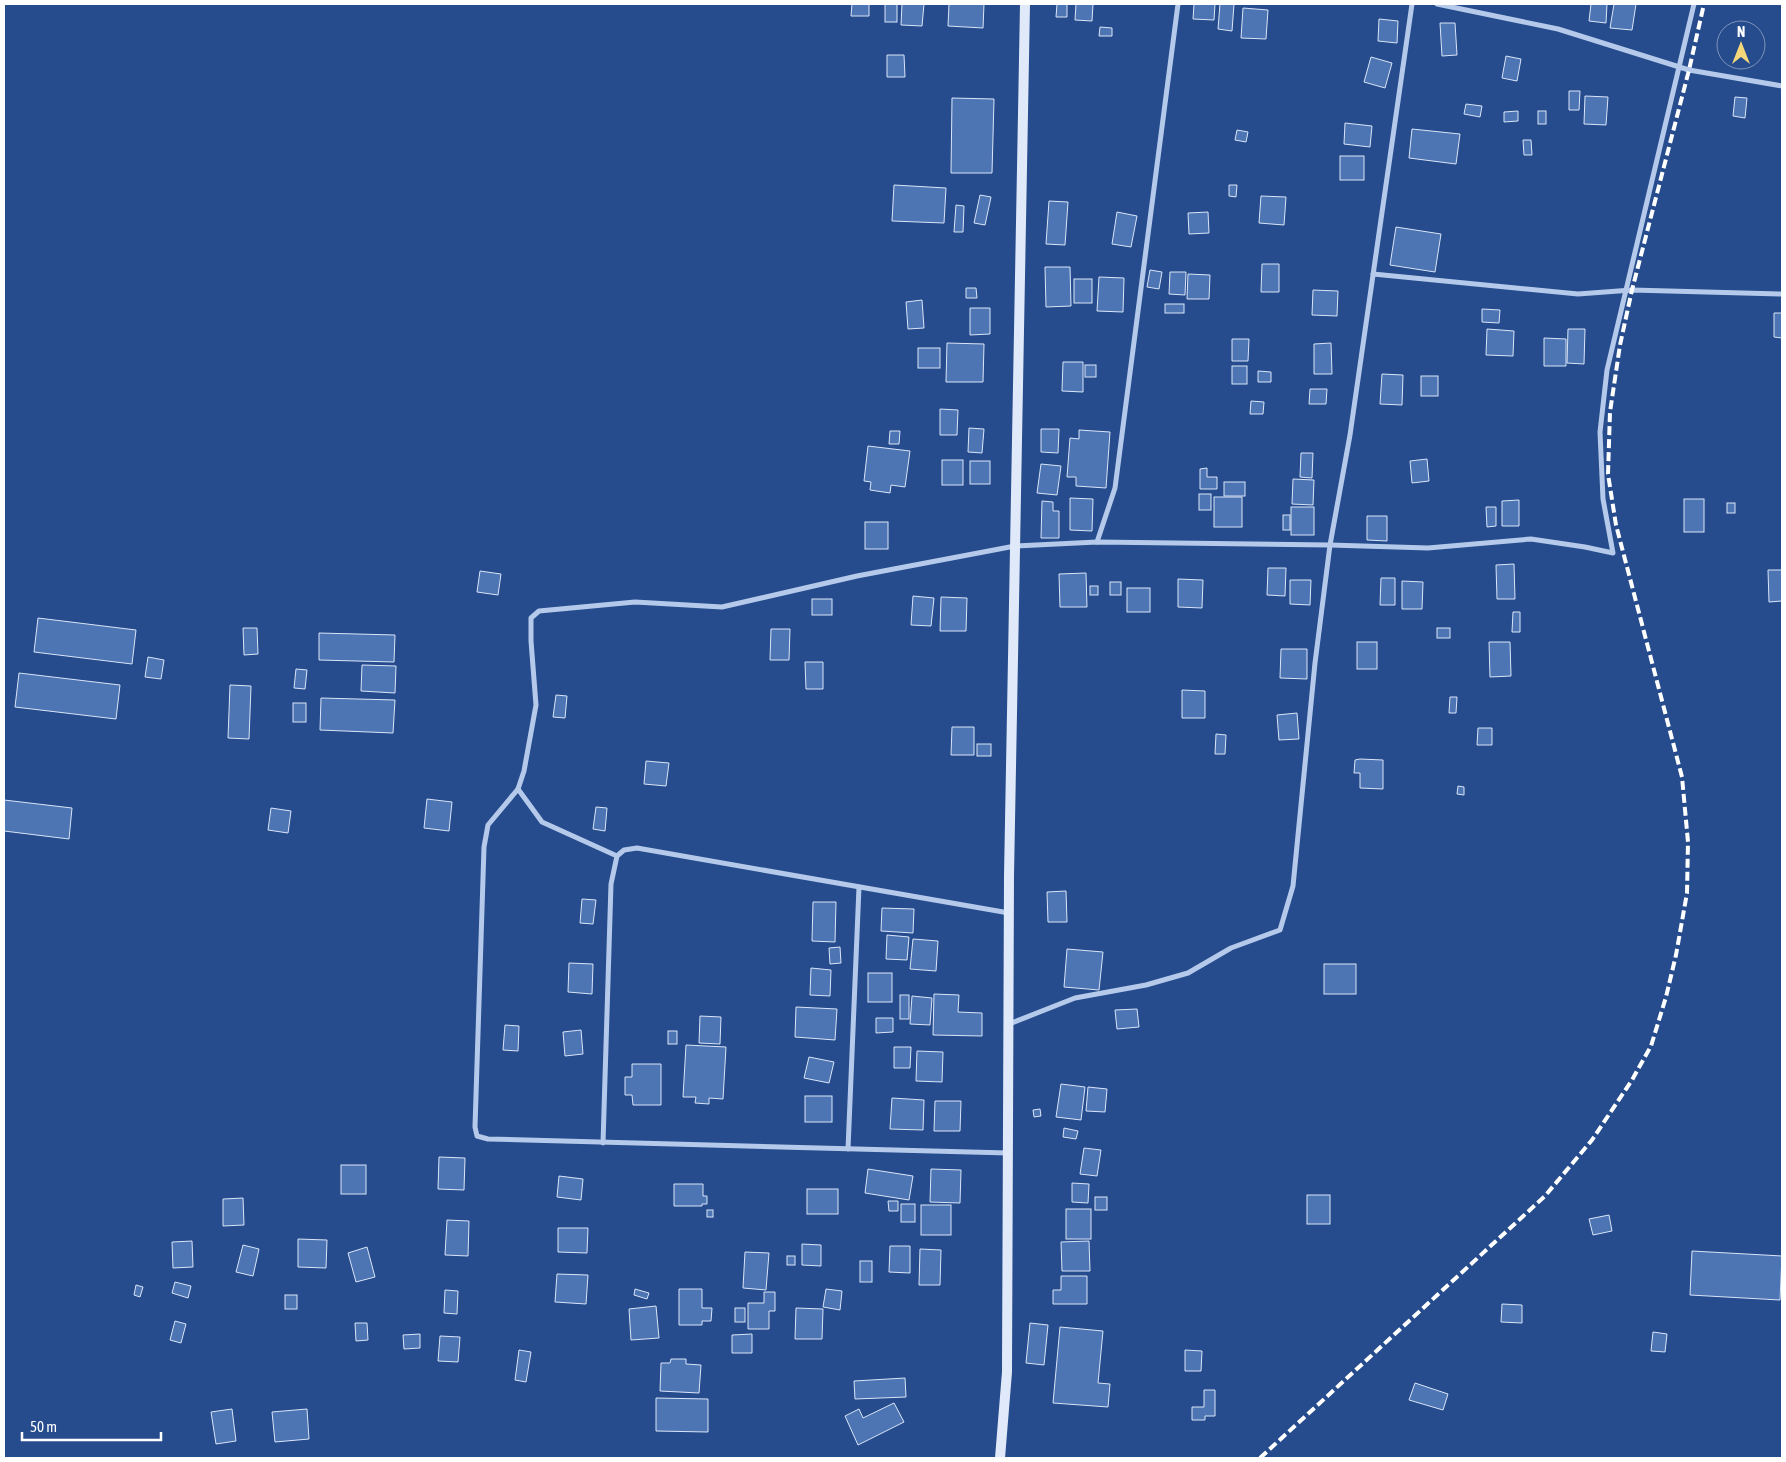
<svg xmlns="http://www.w3.org/2000/svg" width="1786" height="1462" font-family="'Asap Condensed',sans-serif">
<style>
.building{fill:#4e75b3;stroke:#d9e5f8}
.lines{fill:none;stroke-linecap:round;stroke-linejoin:round}
.minor{stroke:#b5caeb;stroke-width:5}
.secondary{stroke:#e0e9f9;stroke-width:10}
.rail{stroke:#fff;stroke-width:4;stroke-dasharray:9 4;stroke-linecap:butt}
</style>
<rect width="100%" height="100%" fill="#264c8d"/>
<g class="building">
<path d="M852,4H869V16H851Z"/>
<rect x="885" y="4" width="12" height="18"/>
<path d="M902,4H924L922,26L901,25Z"/>
<path d="M949,4H984L983,28L948,26Z"/>
<path d="M1057,4H1067V17H1056Z"/>
<path d="M1076,4H1093L1092,21L1075,20Z"/>
<path d="M1194,4H1215L1214,20L1193,19Z"/>
<path d="M1220,4H1234L1232,31L1218,29Z"/>
<path d="M1591,4H1607L1606,23L1589,21Z"/>
<path d="M1614,4H1636L1632,30L1610,28Z"/>
<path d="M1243,8L1268,10L1266,39L1241,38Z"/>
<path d="M1379,19L1398,21L1397,43L1378,41Z"/>
<path d="M1440,23H1455L1457,55L1442,56Z"/>
<path d="M1100,27L1112,28V36H1099Z"/>
<path d="M887,55H904L905,77H887Z"/>
<path d="M1506,56L1521,59L1517,81L1502,78Z"/>
<path d="M1371,57L1392,63L1385,88L1364,82Z"/>
<path d="M1569,91H1580L1579,110H1569Z"/>
<path d="M1585,96L1608,97L1606,125L1584,124Z"/>
<path d="M1735,97L1747,98L1745,118L1733,116Z"/>
<path d="M952,98L994,99L992,173H951Z"/>
<path d="M1466,104L1482,106L1480,117L1464,114Z"/>
<path d="M1518,111V121L1504,122V112Z"/>
<rect x="1538" y="111" width="8" height="13"/>
<path d="M1345,123L1372,126L1370,147L1344,144Z"/>
<path d="M1412,129L1460,134L1456,164L1409,158Z"/>
<path d="M1237,130L1248,132L1246,142L1235,140Z"/>
<path d="M1523,140H1531L1532,155H1524Z"/>
<rect x="1340" y="156" width="24" height="24"/>
<path d="M894,185L946,188L944,223L892,221Z"/>
<path d="M1229,185H1237L1236,197L1229,196Z"/>
<path d="M980,195L991,197L985,225L974,223Z"/>
<path d="M1261,196L1286,197L1284,225L1259,223Z"/>
<path d="M1049,201L1068,202L1065,245L1046,244Z"/>
<path d="M956,205L964,206L963,232H954Z"/>
<path d="M1117,212L1137,216L1131,247L1112,244Z"/>
<path d="M1208,212L1209,233L1189,234L1188,213Z"/>
<path d="M1396,227L1441,234L1435,272L1390,265Z"/>
<path d="M1262,264H1279V292H1261Z"/>
<path d="M1045,267H1070L1071,306L1046,307Z"/>
<path d="M1150,270L1162,272L1159,289L1147,287Z"/>
<path d="M1170,272H1186L1185,295L1169,294Z"/>
<path d="M1188,274L1210,275L1209,299H1187Z"/>
<path d="M1099,277L1124,278L1123,312L1097,311Z"/>
<rect x="1074" y="279" width="18" height="24"/>
<path d="M966,288H976L977,298H966Z"/>
<path d="M1313,290L1338,291L1337,316L1312,315Z"/>
<path d="M922,300L924,328L908,329L906,302Z"/>
<rect x="1165" y="304" width="19" height="9"/>
<path d="M970,308H990V334L970,335Z"/>
<path d="M1482,309L1500,310L1499,323L1482,322Z"/>
<path d="M1774,313H1782V338L1774,337Z"/>
<path d="M1487,329L1514,331L1513,356L1486,355Z"/>
<path d="M1568,329H1585L1584,364L1567,363Z"/>
<path d="M1544,338L1566,339V366H1544Z"/>
<path d="M1232,339H1249L1248,361H1232Z"/>
<path d="M947,343L984,344L983,382H946Z"/>
<path d="M1331,343L1332,374H1314V344Z"/>
<rect x="918" y="348" width="22" height="20"/>
<path d="M1063,362H1083V392L1062,391Z"/>
<rect x="1085" y="365" width="11" height="12"/>
<rect x="1232" y="366" width="15" height="18"/>
<path d="M1258,371L1271,372V382H1258Z"/>
<path d="M1382,374L1403,375L1402,405L1380,404Z"/>
<rect x="1421" y="376" width="17" height="20"/>
<path d="M1310,389H1327L1326,404H1309Z"/>
<path d="M1251,401L1264,402L1263,414H1250Z"/>
<path d="M940,409L958,410L957,435H940Z"/>
<path d="M969,428L984,429L982,453L968,452Z"/>
<path d="M1041,429H1059L1058,453L1041,452Z"/>
<path d="M1079,430L1110,432L1106,488L1076,486V477H1067L1070,438L1079,439Z"/>
<path d="M890,431H900L899,444H889Z"/>
<path d="M868,446L910,451L905,487L891,485L890,493L870,490L871,482L864,481Z"/>
<path d="M1301,453H1313L1312,478L1300,477Z"/>
<path d="M1427,459L1429,481L1412,483L1410,461Z"/>
<rect x="942" y="460" width="21" height="25"/>
<rect x="970" y="461" width="20" height="23"/>
<path d="M1041,464L1061,466L1057,495L1037,493Z"/>
<path d="M1207,468V477H1217V489H1200V469Z"/>
<path d="M1293,479L1314,480L1313,505L1292,504Z"/>
<rect x="1224" y="482" width="21" height="14"/>
<rect x="1199" y="494" width="12" height="16"/>
<rect x="1214" y="497" width="28" height="30"/>
<path d="M1070,498L1093,499L1092,531L1070,530Z"/>
<rect x="1684" y="499" width="20" height="33"/>
<path d="M1519,500V526H1502V501Z"/>
<path d="M1042,501L1053,502V511H1059V538H1041Z"/>
<rect x="1727" y="503" width="8" height="10"/>
<rect x="1291" y="507" width="23" height="28"/>
<path d="M1486,507H1496V526L1487,527Z"/>
<rect x="1283" y="515" width="7" height="15"/>
<path d="M1367,516H1387V541L1367,540Z"/>
<rect x="865" y="522" width="23" height="27"/>
<path d="M1514,564L1515,599H1497L1496,565Z"/>
<path d="M1268,568H1286L1285,596L1267,595Z"/>
<path d="M1768,570H1782V601L1769,602Z"/>
<path d="M480,571L501,574L498,595L477,592Z"/>
<path d="M1086,573L1087,607H1060L1059,574Z"/>
<path d="M1381,578H1395V605H1380Z"/>
<path d="M1178,579L1203,580L1202,608L1178,607Z"/>
<path d="M1290,580H1311L1310,605L1290,604Z"/>
<path d="M1402,581L1423,582L1422,609H1402Z"/>
<rect x="1110" y="582" width="11" height="13"/>
<rect x="1090" y="586" width="8" height="9"/>
<rect x="1127" y="588" width="23" height="24"/>
<path d="M913,596L934,598L931,626L911,625Z"/>
<path d="M941,597L967,598L966,631H940Z"/>
<rect x="812" y="599" width="20" height="16"/>
<path d="M1513,612H1520V632H1512Z"/>
<path d="M38,618L136,630L132,664L34,652Z"/>
<path d="M243,628H257L258,654L244,655Z"/>
<rect x="1437" y="628" width="13" height="10"/>
<path d="M771,629H790L789,660H770Z"/>
<path d="M319,633L395,635L394,662L319,660Z"/>
<rect x="1357" y="642" width="20" height="27"/>
<path d="M1489,642H1510L1511,676L1490,677Z"/>
<path d="M1281,649H1307V679L1280,678Z"/>
<path d="M148,657L164,660L161,679L145,677Z"/>
<path d="M805,662H823V689H806Z"/>
<path d="M362,665L396,666L395,693L361,691Z"/>
<path d="M296,669L307,670L305,689L294,688Z"/>
<path d="M19,673L120,685L116,719L15,707Z"/>
<path d="M230,685L251,686L249,739L228,738Z"/>
<path d="M1182,690L1205,691V718H1182Z"/>
<path d="M556,695L567,696L565,718L553,717Z"/>
<path d="M1450,697H1457L1456,713H1449Z"/>
<path d="M321,698L395,700L393,733L320,730Z"/>
<rect x="293" y="703" width="13" height="19"/>
<path d="M1297,713L1299,739L1279,740L1277,715Z"/>
<path d="M952,727H974V755H951Z"/>
<path d="M1478,728H1492V745H1477Z"/>
<path d="M1216,734L1226,735L1225,754H1215Z"/>
<rect x="977" y="744" width="14" height="12"/>
<path d="M1360,759L1383,760V789L1360,788V773H1354L1355,760Z"/>
<path d="M646,761L669,763L666,786L644,784Z"/>
<path d="M1458,786L1464,787V795L1457,794Z"/>
<path d="M427,799L452,802L449,831L424,828Z"/>
<path d="M4,800L72,808L69,839L4,831Z"/>
<path d="M596,807L607,808L605,831L593,829Z"/>
<path d="M271,808L291,811L288,833L268,830Z"/>
<path d="M1066,891L1067,922H1048L1047,892Z"/>
<path d="M582,899L596,900L593,924L580,923Z"/>
<path d="M813,902H836L835,942L812,941Z"/>
<path d="M882,908L914,909L913,933L881,931Z"/>
<path d="M887,935L909,937L907,960L886,959Z"/>
<path d="M913,939L938,941L936,971L910,969Z"/>
<path d="M840,947L841,963L830,964L829,948Z"/>
<path d="M1067,949L1103,952L1099,990L1064,987Z"/>
<path d="M569,963L593,964L592,994L568,992Z"/>
<rect x="1324" y="964" width="32" height="30"/>
<path d="M811,968L831,970L830,996L810,995Z"/>
<rect x="868" y="973" width="24" height="29"/>
<path d="M934,994L959,995L958,1012L982,1013V1036L933,1035Z"/>
<rect x="900" y="995" width="9" height="24"/>
<path d="M912,996L932,998L930,1025L910,1024Z"/>
<path d="M796,1007L837,1009L835,1040L795,1037Z"/>
<path d="M1137,1009L1139,1027L1117,1029L1115,1010Z"/>
<path d="M700,1016L721,1017L720,1044L699,1043Z"/>
<path d="M876,1018H893V1032L876,1033Z"/>
<path d="M505,1025L519,1026L518,1051L503,1050Z"/>
<path d="M581,1030L583,1054L565,1056L563,1032Z"/>
<rect x="668" y="1031" width="9" height="13"/>
<path d="M686,1045L726,1047L723,1099L709,1098V1104L695,1103L696,1097H683Z"/>
<path d="M894,1047H911L910,1068H894Z"/>
<path d="M917,1051L943,1052L942,1082L916,1081Z"/>
<path d="M809,1057L834,1062L829,1083L804,1078Z"/>
<path d="M632,1064H661V1105H633L632,1095H625V1077H632Z"/>
<path d="M1061,1084L1085,1087L1081,1120L1056,1117Z"/>
<path d="M1088,1087L1107,1089L1105,1112L1086,1111Z"/>
<rect x="805" y="1096" width="27" height="26"/>
<path d="M892,1098L924,1100L923,1130L890,1129Z"/>
<path d="M935,1101H961L960,1131H934Z"/>
<path d="M1040,1109L1041,1116L1034,1117L1033,1110Z"/>
<path d="M1064,1128L1078,1131L1076,1139L1063,1137Z"/>
<path d="M1084,1148L1101,1150L1097,1176L1080,1174Z"/>
<path d="M439,1157L465,1158L464,1190L438,1189Z"/>
<rect x="341" y="1165" width="25" height="29"/>
<path d="M868,1169L913,1176L909,1200L865,1193Z"/>
<path d="M931,1169L961,1170L960,1203L930,1202Z"/>
<path d="M559,1176L583,1179L581,1200L557,1197Z"/>
<path d="M1072,1183L1089,1184L1088,1203L1072,1202Z"/>
<path d="M674,1184H703V1196H707V1204H702V1206H674Z"/>
<rect x="807" y="1189" width="31" height="25"/>
<rect x="1307" y="1195" width="23" height="29"/>
<rect x="1095" y="1197" width="12" height="13"/>
<path d="M243,1198L244,1225L223,1226V1199Z"/>
<path d="M888,1201H898V1211H889Z"/>
<rect x="901" y="1204" width="14" height="18"/>
<rect x="921" y="1205" width="30" height="30"/>
<rect x="1066" y="1209" width="25" height="30"/>
<rect x="707" y="1210" width="6" height="7"/>
<path d="M1609,1215L1612,1231L1593,1235L1589,1219Z"/>
<path d="M447,1220L469,1221L468,1256L445,1255Z"/>
<path d="M558,1228H588L587,1253L558,1252Z"/>
<path d="M298,1239L327,1240L326,1268L298,1267Z"/>
<path d="M192,1241L193,1267L173,1268L172,1242Z"/>
<path d="M1089,1241L1090,1271H1062L1061,1242Z"/>
<path d="M802,1244L821,1245V1266L802,1265Z"/>
<path d="M243,1245L259,1249L253,1276L236,1272Z"/>
<path d="M890,1246H910V1273L889,1272Z"/>
<path d="M367,1247L375,1277L356,1282L348,1253Z"/>
<path d="M920,1249L941,1250L940,1285H919Z"/>
<path d="M1692,1251L1782,1256L1780,1300L1690,1295Z"/>
<path d="M745,1252L769,1253L766,1290L743,1288Z"/>
<rect x="787" y="1256" width="8" height="9"/>
<rect x="860" y="1261" width="12" height="21"/>
<path d="M557,1274L588,1275L586,1304L555,1302Z"/>
<path d="M1061,1276H1087V1304H1053V1290H1061Z"/>
<path d="M175,1282L191,1286L188,1298L172,1293Z"/>
<path d="M136,1285L143,1287L140,1297L134,1295Z"/>
<path d="M635,1289L649,1293L647,1299L634,1295Z"/>
<path d="M679,1289H702V1308H712L711,1321H702V1325H679Z"/>
<path d="M826,1289L842,1291L840,1310L823,1307Z"/>
<path d="M445,1290L458,1291L457,1314L444,1313Z"/>
<path d="M764,1292H775V1311H769V1329H748V1303H764Z"/>
<rect x="285" y="1295" width="12" height="14"/>
<path d="M1502,1304L1522,1305V1323L1501,1322Z"/>
<path d="M656,1306L659,1338L631,1340L629,1309Z"/>
<rect x="735" y="1308" width="10" height="14"/>
<path d="M796,1308L823,1309L822,1339H795Z"/>
<path d="M175,1321L186,1324L181,1343L170,1340Z"/>
<path d="M355,1323H367L368,1340L356,1341Z"/>
<path d="M1030,1323L1048,1325L1044,1365L1026,1363Z"/>
<path d="M1060,1327L1103,1331L1098,1383L1110,1384L1108,1407L1053,1403Z"/>
<path d="M1653,1332L1667,1334L1665,1352L1651,1351Z"/>
<path d="M420,1334V1348L404,1349L403,1335Z"/>
<path d="M752,1334V1353H732V1335Z"/>
<path d="M440,1336L460,1337L458,1362L438,1361Z"/>
<path d="M519,1350L531,1352L526,1382L515,1380Z"/>
<path d="M1185,1350L1202,1351L1201,1371H1185Z"/>
<path d="M671,1359H686V1364L701,1365L699,1393L660,1391L661,1363H670Z"/>
<path d="M905,1378L906,1397L855,1399L854,1381Z"/>
<path d="M1415,1383L1448,1394L1443,1410L1409,1400Z"/>
<path d="M1204,1390H1215V1416H1205V1420H1192V1407H1204Z"/>
<path d="M656,1398L708,1399V1432L656,1431Z"/>
<path d="M894,1403L904,1422L858,1445L845,1416L859,1409L863,1418Z"/>
<path d="M232,1409L236,1441L216,1444L211,1412Z"/>
<path d="M307,1409L309,1439L275,1442L272,1412Z"/>
</g>
<g class="lines">
<g class="minor">
<path d="M1437,4L1558,29L1689,70L1782,86"/>
<path d="M1373,274L1578,294L1632,290L1782,294"/>
<path d="M1097,542L1115,488L1178,4"/>
<path d="M518,789L542,822L617,856"/>
<path d="M1009,1024L1075,998L1146,985L1188,973L1231,948L1280,930L1293,886L1315,663L1330,545L1350,435L1412,4"/>
<path d="M603,1143L611,884L617,856L624,850L637,848L1009,913"/>
<path d="M848,1149L859,887"/>
<path d="M1008,1153L488,1139L477,1136L475,1127L484,847L488,825L518,789L524,771L536,705L531,641V618L539,611L635,602L722,607L857,576L1015,546L1097,542L1330,545L1428,548L1531,539L1585,547L1613,553L1603,499L1600,432L1607,370L1694,4"/>
</g>
<path class="secondary" d="M1000,1458L1007,1372L1009,876L1025,4"/>
<path class="rail" d="M1260,1458L1545,1196L1592,1140L1632,1080L1651,1046L1666,997L1676,955L1687,893L1688,842L1682,777L1616,525L1608,474L1610,412L1620,345L1632,290L1689,70L1704,4"/>
</g>
<rect width="1786" height="1462" fill="none" stroke="#ffffff" stroke-width="10"/>
<g transform="translate(1741 45)"><circle r="24" fill="#264c8d" stroke="#7d94bb"/>
<path d="M0-4L9 19L0 12L-9 19Z" fill="#f4d879"/>
<text y="-8" font-size="14" font-weight="bold" text-anchor="middle" fill="#ffffff">N</text>
</g>
<path d="M22 1432v8h139v-8" fill="none" stroke="#ffffff" stroke-width="2.5"/>
<text x="30" y="1432" font-size="15" fill="#ffffff" stroke="#264c8d" stroke-width="4" paint-order="stroke">50 m</text>
</svg>
